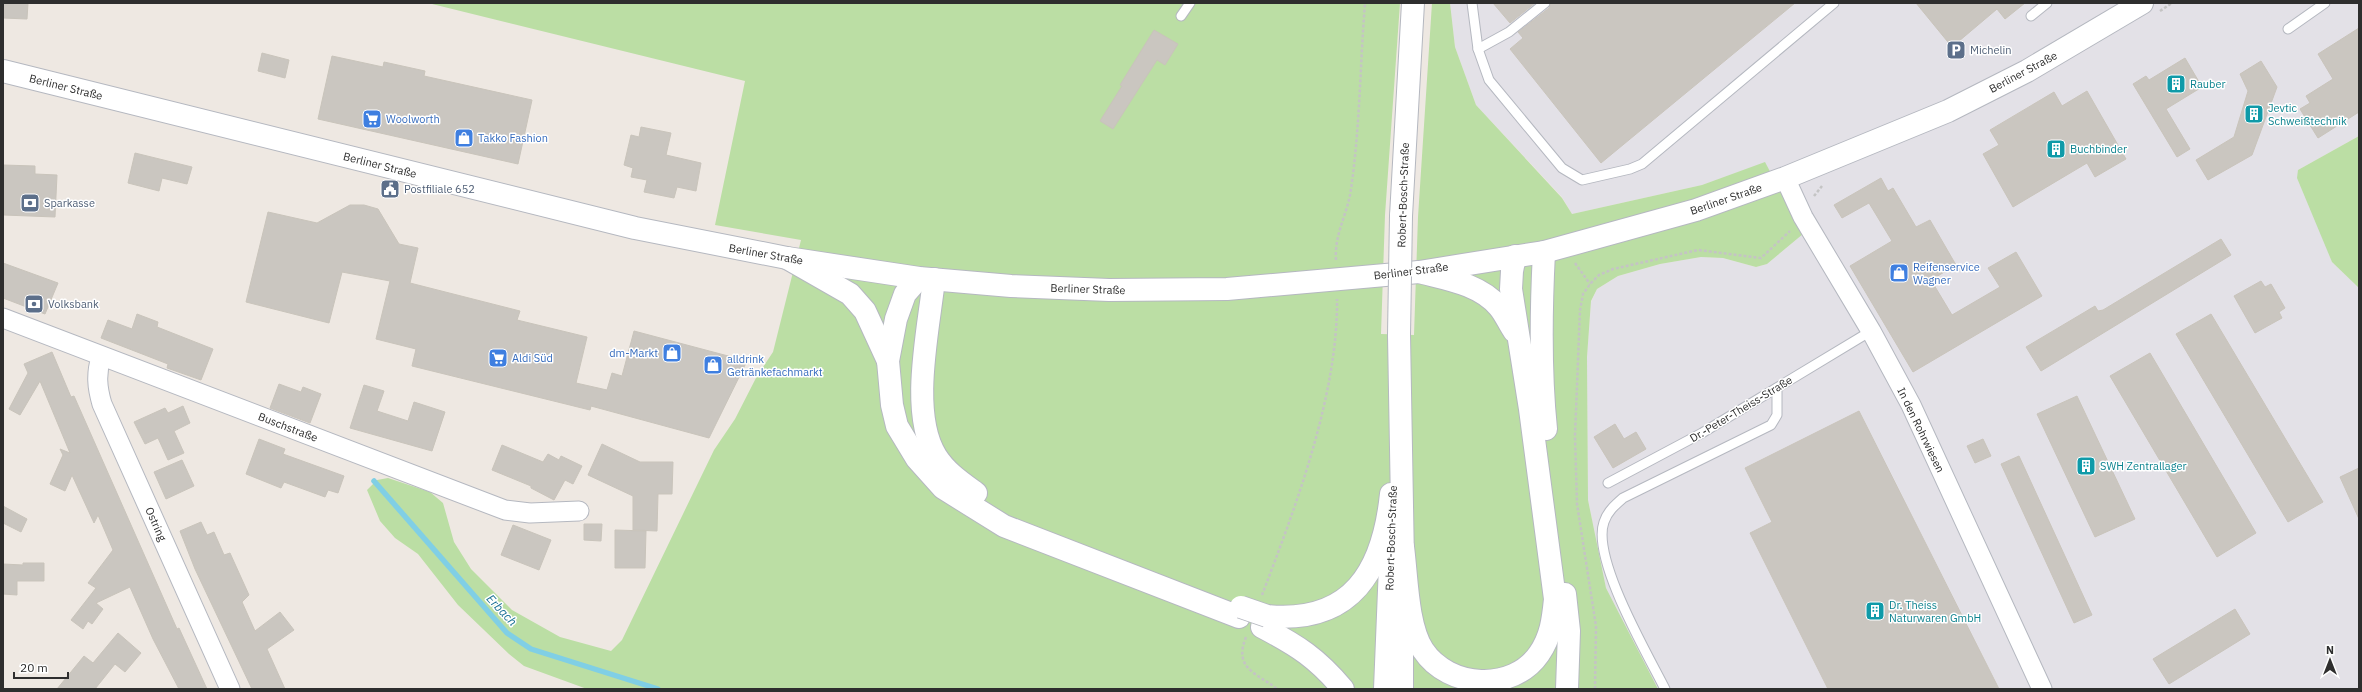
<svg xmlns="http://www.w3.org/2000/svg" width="2362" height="692" font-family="'IBM Plex Sans',sans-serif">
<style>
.industrial{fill:#e3e1e7}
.green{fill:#bbdea4}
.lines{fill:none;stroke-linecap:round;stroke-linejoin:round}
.stream{stroke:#80cfe5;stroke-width:5.5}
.building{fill:#cac6c0;stroke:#c9c4bb}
.service-casing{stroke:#b5b8c0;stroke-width:11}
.minor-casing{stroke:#b5b8c0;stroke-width:21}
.tertiary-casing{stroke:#b5b8c0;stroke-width:24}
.secondary-casing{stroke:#b5b8c0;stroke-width:24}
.path{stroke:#c4c4c4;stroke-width:2.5;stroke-dasharray:3 2;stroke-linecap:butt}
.service{stroke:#fff;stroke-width:9}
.minor{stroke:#fff;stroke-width:19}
.tertiary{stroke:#fff;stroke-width:22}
.secondary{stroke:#fff;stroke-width:22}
.secondary-bridge-casing{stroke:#b5b8c0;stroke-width:24;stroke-linecap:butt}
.secondary-bridge{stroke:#fff;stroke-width:22}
.labels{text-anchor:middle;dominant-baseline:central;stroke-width:3;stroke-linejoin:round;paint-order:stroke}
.service-label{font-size:11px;fill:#4e5e75;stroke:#fff;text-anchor:start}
.street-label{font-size:11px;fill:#2e2e2e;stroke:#fff}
.culture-label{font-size:11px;fill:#0d838f;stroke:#fff;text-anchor:start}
.shop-label{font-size:11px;fill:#366cbe;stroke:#fff;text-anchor:start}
.water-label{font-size:12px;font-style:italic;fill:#1b7195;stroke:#fff}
</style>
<rect width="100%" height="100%" fill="#eee8e2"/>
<path class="industrial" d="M1450,3H2359V136L2298,170L2332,262L2359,288V689H1658L1606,588L1588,500L1587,357L1591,302L1597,289L1618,276L1660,264L1701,257L1723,258L1756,267L1767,264L1803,234L1764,163L1702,185L1572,214L1562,197L1476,105L1455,47Z"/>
<g class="green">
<path d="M428,3H1400L1385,215L1381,334L1414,335L1418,217L1432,3H1450L1455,47L1476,105L1562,198L1572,214L1702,185L1765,162L1803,234L1767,264L1756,267L1723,258L1701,257L1660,264L1618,276L1597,289L1591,301L1587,357L1588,500L1606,588L1658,689H587L524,666L509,654L458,605L418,554L395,538L380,521L367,490L377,480L388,478L430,492L443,503L454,542L471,569L512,610L560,637L611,651L622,640L714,450L735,419L757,376L773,352L801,240L715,225L745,81Z"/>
<path d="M2359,136V288L2332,262L2297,178L2298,170Z"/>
</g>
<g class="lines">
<path class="stream" d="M374,481L507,633L531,649L658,689"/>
</g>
<g class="building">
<path d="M3,3H28L27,19L3,18Z"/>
<path d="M1493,3H1535L1510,23Z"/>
<path d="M1551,3H1795L1601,163L1510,49L1523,38L1518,32L1549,8Z"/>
<path d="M1916,3H2025L2005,19L1997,9L1952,47Z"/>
<path d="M2359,28V112L2318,138L2300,109L2310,103L2306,96L2333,79L2318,54Z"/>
<path d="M1154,30L1178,44L1165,65L1157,60L1113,129L1100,121L1122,86L1120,85Z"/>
<path d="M262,53L289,60L285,78L258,71Z"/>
<path d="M332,56L383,67L384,62L425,71L424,76L532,100L518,164L318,119Z"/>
<path d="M2185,58L2202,87L2166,109L2190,149L2177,157L2133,84L2146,76L2149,80Z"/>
<path d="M2261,61L2277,87L2252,155L2208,180L2196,160L2234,137L2248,91L2240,74Z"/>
<path d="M2087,91L2126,159L2095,177L2087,163L2013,207L1983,154L1999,145L1990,130L2054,92L2062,106Z"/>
<path d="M641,127L671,133L666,155L701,163L696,191L677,187L674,198L644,192L647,180L631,177L633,168L624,165L631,135L639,137Z"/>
<path d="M135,153L192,167L187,184L162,178L159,191L128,183Z"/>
<path d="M3,165L35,166V174L57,175L55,217L4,215Z"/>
<path d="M1881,178L1888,191L1893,188L1916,227L1930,220L1956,265L1931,280L1952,315L2000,287L1988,268L2016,252L2042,296L1913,372L1850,266L1892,241L1869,203L1842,218L1834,205Z"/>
<path d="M350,205H364L378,209L399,244L418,248L410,283L520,311L517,320L587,337L576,383L607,390L612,373L622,376L634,331L747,361L709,438L591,406L590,410L412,366L416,349L376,339L390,281L342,272L329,323L246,302L268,212L317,223Z"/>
<path d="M2221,239L2231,255L2041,371L2026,347L2095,306L2098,311L2103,310Z"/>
<path d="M3,263L58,283L45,314L3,298Z"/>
<path d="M2261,281L2265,287L2271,284L2285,308L2279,312L2282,318L2255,333L2234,296Z"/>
<path d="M137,314L158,322L157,327L213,349L201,380L167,368L168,364L101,338L108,320L132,329Z"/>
<path d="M2211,314L2323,502L2288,522L2176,334Z"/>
<path d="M52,352L71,397L74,396L177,629L179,628L207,689H179L153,639L130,587L96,603L103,609L92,624L88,621L83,629L71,620L96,588L88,583L113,550L98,515L94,523L72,475L65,491L50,484L63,455L60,449L70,453L40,381L20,415L9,409L28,373L24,364Z"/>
<path d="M2150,353L2256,533L2217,557L2110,376Z"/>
<path d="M279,384L301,392L303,387L321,394L310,423L270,408Z"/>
<path d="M364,385L384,391L377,411L408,421L414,402L445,412L432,451L350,428Z"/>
<path d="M2077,396L2135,519L2095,537L2037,414Z"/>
<path d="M183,406L190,423L174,431L184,453L168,460L158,438L145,444L134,422L165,408L168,413Z"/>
<path d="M1859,411L1999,689H1828L1750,533L1772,522L1745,468Z"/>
<path d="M1615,424L1624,439L1636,432L1646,449L1613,468L1594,437Z"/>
<path d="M259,439L285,449L283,454L344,476L338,493L328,490L325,497L284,482L281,488L246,474Z"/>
<path d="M1983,439L1991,456L1975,463L1967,446Z"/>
<path d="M602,444L640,462H673L672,494H658L657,531L633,530V496L588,475Z"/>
<path d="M502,445L543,462L548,454L559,460L561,456L582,466L573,484L565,480L554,500L531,488V486L492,470Z"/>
<path d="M2019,456L2092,615L2074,623L2001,464Z"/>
<path d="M182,460L194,486L166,499L154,472Z"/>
<path d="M2359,468V519L2340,477Z"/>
<path d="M3,506L27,519L21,532L3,523Z"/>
<path d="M201,522L207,535L214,532L224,555L230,553L249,595L242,602L255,631L280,612L294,630L267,649L285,689H252L195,569L180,531Z"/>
<path d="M584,524H602L601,541L584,540Z"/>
<path d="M513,525L551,540L539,570L501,555Z"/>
<path d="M615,530L646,531L645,568H615Z"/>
<path d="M23,563H44V581H17V595L3,594V564L23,565Z"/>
<path d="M2235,609L2250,634L2169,684L2153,659Z"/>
<path d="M118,633L141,653L125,672L115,664L95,689H57L84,656L93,663Z"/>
</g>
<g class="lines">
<g class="service-casing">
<g id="service">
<path d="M1472,3L1478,49L1489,80L1562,168L1582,180L1630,169L1642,164L1834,3"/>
<path d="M1181,16L1190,3"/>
<path d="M2031,16L2047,3"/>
<path d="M2288,29L2325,3"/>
<path d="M1478,49L1509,32L1545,3"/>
<path d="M1608,483L1702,433L1871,331"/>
<path d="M1665,689C1648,655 1591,558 1604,522C1607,512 1615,505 1623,498L1771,425L1777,415V388"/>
</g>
</g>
<g class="minor-casing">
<g id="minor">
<path d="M1785,178L1803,217L1871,331L1911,405L2042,689"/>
<path d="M3,318L505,510L530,513L579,511"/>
<path d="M101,357C96,374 97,387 102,404L230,689"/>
</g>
</g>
<g class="tertiary-casing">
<path id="tertiary" d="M3,71L635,228L787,258L919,278L1011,286L1109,290L1227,289L1419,272L1544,252L1696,210L1785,178L1948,111L2027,71L2142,3"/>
</g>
<g class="secondary-casing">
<g id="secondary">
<path d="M1401,216L1413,3"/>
<path d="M1544,252C1541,310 1540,371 1546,429"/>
<path d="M787,258L850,294L865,311L888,361"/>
<path d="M1419,272C1446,279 1480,284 1499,307C1505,314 1509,324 1514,331"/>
<path d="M919,278L905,294L896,319L888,361L892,405L897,426L917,459L943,488L1004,526L1239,617"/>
<path d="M934,279C929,328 909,413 936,456C946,472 961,482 976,493"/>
<path d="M1399,335L1403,562"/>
<path d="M1403,547C1407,577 1407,625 1423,650C1449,689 1513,692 1539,654C1551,637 1553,619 1555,599L1530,409L1511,289L1512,271L1515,256"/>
<path d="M1565,594L1569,631L1567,689"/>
<path d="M1267,616C1352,624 1383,571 1391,494"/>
<path d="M1262,627C1298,646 1317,658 1343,689"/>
<path d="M1385,689L1391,541"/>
<path d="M1402,689V612"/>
</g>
</g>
<g class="path">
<path d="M2160,11L2172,3"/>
<path d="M1814,196L1822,186"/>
<path d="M1336,260C1334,234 1348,213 1351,189C1360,127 1360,65 1365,3"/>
<path d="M1575,263L1590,284"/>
<path d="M1262,595C1296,506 1338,395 1337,299"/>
<path d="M1246,637C1233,669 1257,673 1277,689"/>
<path d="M1595,689L1596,626L1577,504L1575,436L1580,310L1583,294L1590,284L1599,275L1613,269L1698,250L1761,258L1790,231"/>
</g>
<use href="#service" class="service"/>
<use href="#minor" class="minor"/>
<use href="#tertiary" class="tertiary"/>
<use href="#secondary" class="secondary"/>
<g class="secondary-bridge-casing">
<g id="secondary-bridge">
<path d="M1399,335L1401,216"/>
<path d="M1241,607L1267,616"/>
</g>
</g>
<use href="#secondary-bridge" class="secondary-bridge"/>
</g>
<defs>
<g id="parking-square" transform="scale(1)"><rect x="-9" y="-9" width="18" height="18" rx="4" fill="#5c6f8a" stroke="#fff"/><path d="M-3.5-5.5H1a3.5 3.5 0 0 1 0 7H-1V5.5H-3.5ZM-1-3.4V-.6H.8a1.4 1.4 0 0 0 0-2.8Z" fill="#fff"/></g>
<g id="building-square" transform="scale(1)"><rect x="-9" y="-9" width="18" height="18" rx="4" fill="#0f9aa8" stroke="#fff"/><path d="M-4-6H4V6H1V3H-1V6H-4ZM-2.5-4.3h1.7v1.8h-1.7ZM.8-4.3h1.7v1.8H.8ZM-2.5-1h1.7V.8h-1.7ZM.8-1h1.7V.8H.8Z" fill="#fff"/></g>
<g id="supermarket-square" transform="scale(1)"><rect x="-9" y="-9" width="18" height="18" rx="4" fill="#3f7fe0" stroke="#fff"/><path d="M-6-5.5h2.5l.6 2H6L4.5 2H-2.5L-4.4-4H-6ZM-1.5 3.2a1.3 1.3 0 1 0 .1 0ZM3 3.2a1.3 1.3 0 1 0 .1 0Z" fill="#fff"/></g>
<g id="shop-square" transform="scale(1)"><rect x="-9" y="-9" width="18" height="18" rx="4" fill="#3f7fe0" stroke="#fff"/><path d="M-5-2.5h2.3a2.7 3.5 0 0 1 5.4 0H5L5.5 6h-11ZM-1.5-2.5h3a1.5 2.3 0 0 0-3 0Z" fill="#fff"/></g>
<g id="civic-square" transform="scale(1)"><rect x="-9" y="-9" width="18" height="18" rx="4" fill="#5c6f8a" stroke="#fff"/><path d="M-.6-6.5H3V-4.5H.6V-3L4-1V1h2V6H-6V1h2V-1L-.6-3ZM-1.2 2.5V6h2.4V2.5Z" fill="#fff"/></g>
<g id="bank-square" transform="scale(1)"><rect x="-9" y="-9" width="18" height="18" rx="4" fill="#5c6f8a" stroke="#fff"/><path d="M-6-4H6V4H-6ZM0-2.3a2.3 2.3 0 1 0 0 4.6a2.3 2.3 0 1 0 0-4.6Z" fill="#fff"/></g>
</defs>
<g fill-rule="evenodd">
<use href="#parking-square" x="1956" y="50"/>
<use href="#building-square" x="2176" y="84"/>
<use href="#building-square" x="2254" y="114"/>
<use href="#supermarket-square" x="372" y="119"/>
<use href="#shop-square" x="464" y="138"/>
<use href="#building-square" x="2056" y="149"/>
<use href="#civic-square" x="390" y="189"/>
<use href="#bank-square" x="30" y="203"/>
<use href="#shop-square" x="1899" y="273"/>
<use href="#bank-square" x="34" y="304"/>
<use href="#shop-square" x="672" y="353"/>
<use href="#supermarket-square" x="498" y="358"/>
<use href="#shop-square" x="713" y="365"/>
<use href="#building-square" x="2086" y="466"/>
<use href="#building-square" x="1875" y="611"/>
</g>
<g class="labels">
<g class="service-label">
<text x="1970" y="50">Michelin</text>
<text x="404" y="189">Postfiliale 652</text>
<text x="44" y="203">Sparkasse</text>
<text x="48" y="304">Volksbank</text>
</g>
<g class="street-label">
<text transform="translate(2023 72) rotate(-28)">Berliner Straße</text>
<text transform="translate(66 87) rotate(14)">Berliner Straße</text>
<text transform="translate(380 165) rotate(14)">Berliner Straße</text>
<text transform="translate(1403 195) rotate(-88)">Robert-Bosch-Straße</text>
<text transform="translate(1726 199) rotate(-19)">Berliner Straße</text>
<text transform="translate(766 254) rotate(10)">Berliner Straße</text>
<text transform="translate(1411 271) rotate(-7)">Berliner Straße</text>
<text transform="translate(1088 289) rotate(2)">Berliner Straße</text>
<text transform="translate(1741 409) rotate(-31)">Dr.-Peter-Theiss-Straße</text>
<text transform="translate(288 427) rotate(21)">Buschstraße</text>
<text transform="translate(1921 430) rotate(64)">In den Rohrwiesen</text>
<text transform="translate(156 524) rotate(66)">Ostring</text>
<text transform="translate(1391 538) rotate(-88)">Robert-Bosch-Straße</text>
</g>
<g class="culture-label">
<text x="2190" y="84">Rauber</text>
<text x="2268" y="108">Jevtic<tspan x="2268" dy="13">Schweißtechnik</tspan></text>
<text x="2070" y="149">Buchbinder</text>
<text x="2100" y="466">SWH Zentrallager</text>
<text x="1889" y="605">Dr. Theiss<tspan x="1889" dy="13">Naturwaren GmbH</tspan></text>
</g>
<g class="shop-label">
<text x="386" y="119">Woolworth</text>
<text x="478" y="138">Takko Fashion</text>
<text x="1913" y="267">Reifenservice<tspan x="1913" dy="13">Wagner</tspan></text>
<text x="658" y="353" text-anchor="end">dm-Markt</text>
<text x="512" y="358">Aldi Süd</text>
<text x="727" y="359">alldrink<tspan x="727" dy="13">Getränkefachmarkt</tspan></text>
</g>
<g class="water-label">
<text transform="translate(502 610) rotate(47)">Erbach</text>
</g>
</g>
<rect width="2362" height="692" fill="none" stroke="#2e2e2e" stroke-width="8"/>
<g transform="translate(2330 660)" stroke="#ffffff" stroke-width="3" paint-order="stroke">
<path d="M0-3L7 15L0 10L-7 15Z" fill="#2e2e2e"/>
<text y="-6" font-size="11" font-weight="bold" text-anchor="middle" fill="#2e2e2e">N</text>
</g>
<path d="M14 672v6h54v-6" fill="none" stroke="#2e2e2e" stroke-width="2"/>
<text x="20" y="672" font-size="12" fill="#2e2e2e" stroke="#ffffff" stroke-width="3" paint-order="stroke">20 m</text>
</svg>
